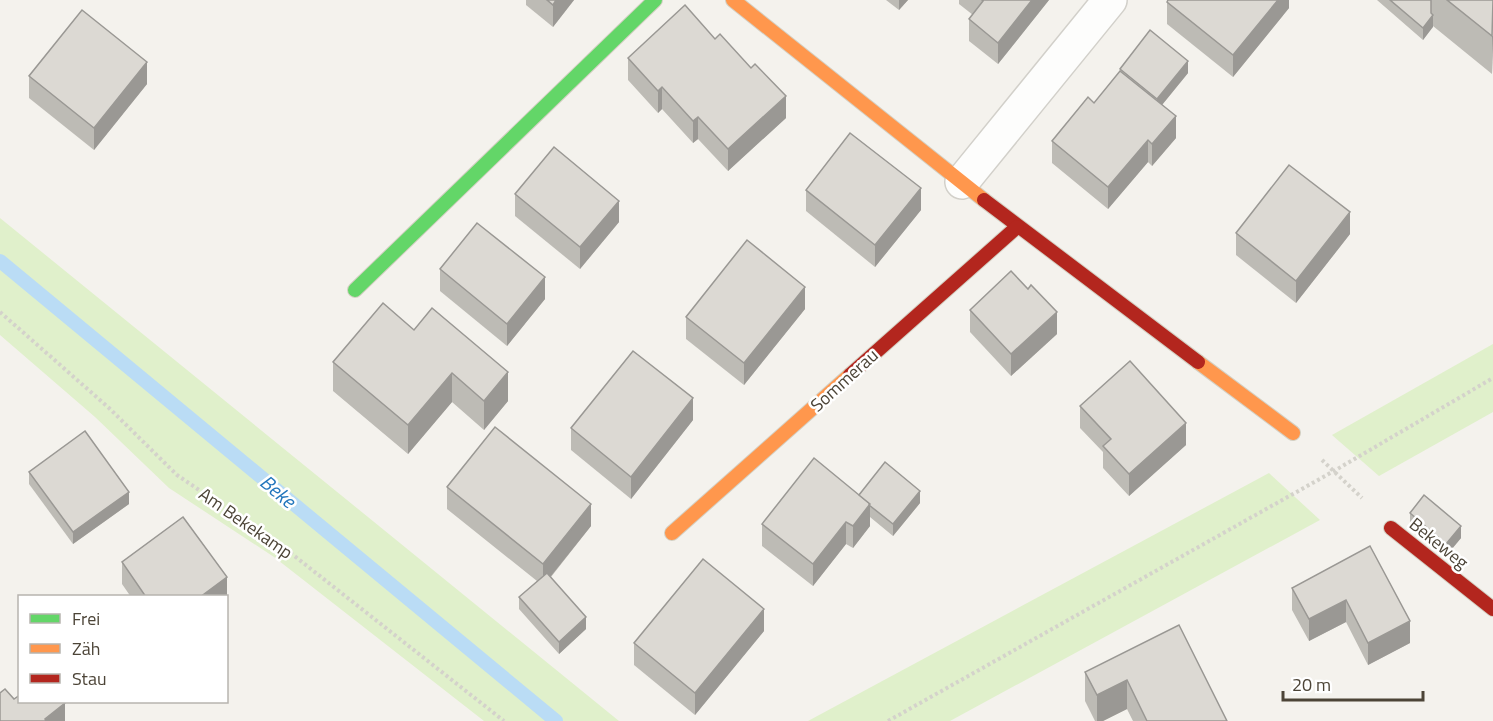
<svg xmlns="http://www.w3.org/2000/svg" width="1493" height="721" font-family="'Titillium Web',sans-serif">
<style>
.green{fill:#e0f0cb}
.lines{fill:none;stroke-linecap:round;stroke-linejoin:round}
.stream{stroke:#badcf5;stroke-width:14}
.street-casing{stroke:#d2d0ca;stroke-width:36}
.fast-casing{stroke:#d4d0c3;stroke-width:16}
.slow-casing{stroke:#d4d0c3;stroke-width:16}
.jam-casing{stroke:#d4d0c3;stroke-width:16}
.path{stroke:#d4d2cb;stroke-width:4;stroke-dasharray:3 3;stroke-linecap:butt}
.street{stroke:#fdfdfc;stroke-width:33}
.fast{stroke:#63d668;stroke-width:14}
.slow{stroke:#ff974d;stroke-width:14}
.jam{stroke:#b3261e;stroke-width:14}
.wall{fill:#bdbbb5}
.shaded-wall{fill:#9a9894}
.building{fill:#dcd9d3;stroke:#9a9894;stroke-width:1.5}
.labels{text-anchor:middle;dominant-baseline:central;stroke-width:5;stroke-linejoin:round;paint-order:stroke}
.street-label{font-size:18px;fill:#4c4437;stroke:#fff}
.water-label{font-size:20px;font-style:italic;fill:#2276bc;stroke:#fff}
</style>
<rect width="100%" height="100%" fill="#f4f2ed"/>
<g class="green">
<path d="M0,218L619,721H484L274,557L169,488L95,417L0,335Z"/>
<path d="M1493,344V412L1379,476L1332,435Z"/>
<path d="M1269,473L1320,520L950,721H808Z"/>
</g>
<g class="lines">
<path class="stream" d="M0,261L556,721"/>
<g class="street-casing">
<path id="street" d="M962,182L1110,0"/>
</g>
<g class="fast-casing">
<path id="fast" d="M355,290L655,0"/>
</g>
<g class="slow-casing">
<g id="slow">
<path d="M733,0L984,200"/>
<path d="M1198,362L1293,433"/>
<path d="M672,533L850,375"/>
</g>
</g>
<g class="jam-casing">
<g id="jam">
<path d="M984,200L1198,362"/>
<path d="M850,375L1017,227"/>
<path d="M1391,528L1493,609"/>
</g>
</g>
<g class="path">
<path d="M0,312L109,408L177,475L283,547L504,721"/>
<path d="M1322,460L1362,498"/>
<path d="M888,721L1334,471L1493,378"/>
</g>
<use href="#street" class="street"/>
<use href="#fast" class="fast"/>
<use href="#slow" class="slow"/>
<use href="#jam" class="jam"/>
</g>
<g class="wall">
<path d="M526,0H574L553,27L526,5Z"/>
<path d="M886,0H908L899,10Z"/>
<path d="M959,0H1049L998,64L969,41V19L973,15L959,4Z"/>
<path d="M1289,0V8L1233,77L1167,24V2Z"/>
<path d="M1377,0H1493L1492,74L1433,26L1423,40Z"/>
<path d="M715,39L786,118L728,171L698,139L693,143L662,109L658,113L628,80V58Z"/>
<path d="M1120,69L1188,73L1162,105L1176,138L1152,166L1148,162L1108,209L1052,163V141L1094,103L1120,72Z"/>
<path d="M29,76L147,84L94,150L29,98Z"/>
<path d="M806,190L921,210L875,267L806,211Z"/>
<path d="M515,194L619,222L580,269L515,216Z"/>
<path d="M1236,233L1350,234L1296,303L1236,255Z"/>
<path d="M440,269L545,299L507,346L440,291Z"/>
<path d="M1028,289L1057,334L1011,376L970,332V310Z"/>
<path d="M805,309L744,385L686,339V317Z"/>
<path d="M414,330L508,401L484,430L452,402L408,454L333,391V362Z"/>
<path d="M1080,406L1186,445L1129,496L1103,468V452L1080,428Z"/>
<path d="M693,420L631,499L571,450V428Z"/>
<path d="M29,472L129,504L73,544L29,484Z"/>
<path d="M447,487L591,526L551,577L586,629L559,654L519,609V597L537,581L447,509Z"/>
<path d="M859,495L920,503L893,536L870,517V526L853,548L846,544L813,586L762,546V524Z"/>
<path d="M1410,513L1461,538L1446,556L1410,525Z"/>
<path d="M183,517L227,577V599H226V597H131L122,584V562Z"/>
<path d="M1370,546L1410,643L1368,665L1346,622L1309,641L1292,610V588Z"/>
<path d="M1179,625L1227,721H1133L1127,709L1103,721H1095L1085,701V672Z"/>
<path d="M764,631L695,715L634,665V643Z"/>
</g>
<g class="shaded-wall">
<path d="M556,0H574L553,27V5Z"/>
<path d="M899,0H908L899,10Z"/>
<path d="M1032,0H1049L998,64V43Z"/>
<path d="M1278,0H1289V8L1233,77V55Z"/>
<path d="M1433,15V27L1423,40V28Z"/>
<path d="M1492,36H1493L1492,74Z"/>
<path d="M1188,61V73L1157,111V99Z"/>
<path d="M147,62V84L94,150V128Z"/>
<path d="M662,87V109L658,113V91Z"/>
<path d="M786,96V118L728,171V149Z"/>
<path d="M1176,116V138L1152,166V144Z"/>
<path d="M698,117V139L693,143V121Z"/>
<path d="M1148,140V162L1108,209V187Z"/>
<path d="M921,188V210L875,267V245Z"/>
<path d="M619,201V222L580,269V247Z"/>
<path d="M1350,212V234L1296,303V281Z"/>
<path d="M545,277V299L507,346V324Z"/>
<path d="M805,287V309L744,385V363Z"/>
<path d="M1057,312V334L1011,376V354Z"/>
<path d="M508,372V401L484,430V401Z"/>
<path d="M452,373V402L408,454V425Z"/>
<path d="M693,398V420L631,499V477Z"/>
<path d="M1186,423V445L1129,496V474Z"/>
<path d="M920,491V503L893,536V524Z"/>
<path d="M129,492V504L73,544V532Z"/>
<path d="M591,504V526L543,586V564Z"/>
<path d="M870,504V526L853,548V526Z"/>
<path d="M846,522V544L813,586V564Z"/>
<path d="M1461,526V538L1446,556V544Z"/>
<path d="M227,577V599H226V597H200Z"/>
<path d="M1346,600V622L1309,641V619Z"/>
<path d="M764,609V631L695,715V693Z"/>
<path d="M586,617V629L559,654V642Z"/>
<path d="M1410,621V643L1368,665V643Z"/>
<path d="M1127,680V709L1103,721H1097V695Z"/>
<path d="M65,703V721H45V719Z"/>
</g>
<g class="building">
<path d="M547,0H556L553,5Z"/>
<path d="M982,0H1032L998,43L969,19L983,1Z"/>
<path d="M1168,0H1278L1233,55L1167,2Z"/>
<path d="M1390,0H1431V13L1433,15L1423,28Z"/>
<path d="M1447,0H1493L1492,36Z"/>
<path d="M685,5L715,39L720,34L751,68L755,64L786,96L728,149L698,117L693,121L662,87L658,91L628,58Z"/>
<path d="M82,10L147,62L94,128L29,76Z"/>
<path d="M1150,30L1188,61L1157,99L1120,69Z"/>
<path d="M1120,71L1176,116L1152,144L1148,140L1108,187L1052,141L1088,97L1094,103Z"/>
<path d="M850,133L921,188L875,245L806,190Z"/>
<path d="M554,147L619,201L580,247L515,194Z"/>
<path d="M1289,165L1350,212L1296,281L1236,233Z"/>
<path d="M477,223L545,277L507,324L440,269Z"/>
<path d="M747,240L805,287L744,363L686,317Z"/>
<path d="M1011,271L1028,289L1031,285L1057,312L1011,354L970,310Z"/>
<path d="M383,303L414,330L432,308L508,372L484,401L452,373L408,425L333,362Z"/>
<path d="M633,351L693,398L631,477L571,428Z"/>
<path d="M1130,361L1186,423L1129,474L1103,446L1111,439L1080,406Z"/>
<path d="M495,427L591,504L543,564L447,487Z"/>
<path d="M85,431L129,492L73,532L29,472Z"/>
<path d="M814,458L870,504L853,526L846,522L813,564L762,524Z"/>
<path d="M885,462L920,491L893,524L869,505L870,504L859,495Z"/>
<path d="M1424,495L1461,526L1446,544L1410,513Z"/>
<path d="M183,517L227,577L200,597H146L122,562Z"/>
<path d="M1370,546L1410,621L1368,643L1346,600L1309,619L1292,588Z"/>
<path d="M703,559L764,609L695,693L634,643Z"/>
<path d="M547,573L586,617L559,642L519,597Z"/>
<path d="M1179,625L1227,721H1147L1127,680L1097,695L1085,672Z"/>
<path d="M5,689L14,699L20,695V702H64L65,703L45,719L46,721H0V693Z"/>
</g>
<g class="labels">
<g class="street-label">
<text transform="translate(844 380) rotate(-42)">Sommerau</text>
<text transform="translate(246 523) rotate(35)">Am Bekekamp</text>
<text transform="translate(1439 543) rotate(39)">Bekeweg</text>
</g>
<g class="water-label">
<text transform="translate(278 491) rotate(40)">Beke</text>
</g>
</g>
<rect x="18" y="595" width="210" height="108" fill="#ffffff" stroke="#b7b4af" stroke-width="1.5"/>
<rect x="30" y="614" width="30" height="9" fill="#63d668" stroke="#b7b4af" stroke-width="1.5"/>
<text x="72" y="625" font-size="18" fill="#4c4437">Frei</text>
<rect x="30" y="644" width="30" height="9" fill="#ff974d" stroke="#b7b4af" stroke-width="1.5"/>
<text x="72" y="655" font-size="18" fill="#4c4437">Zäh</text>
<rect x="30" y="674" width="30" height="9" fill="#b3261e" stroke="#b7b4af" stroke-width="1.5"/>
<text x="72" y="685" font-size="18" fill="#4c4437">Stau</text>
<path d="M1283 691v9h140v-9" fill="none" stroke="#4c4437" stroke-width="3"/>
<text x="1292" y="691" font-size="18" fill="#4c4437" stroke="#ffffff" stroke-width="4.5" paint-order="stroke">20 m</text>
</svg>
